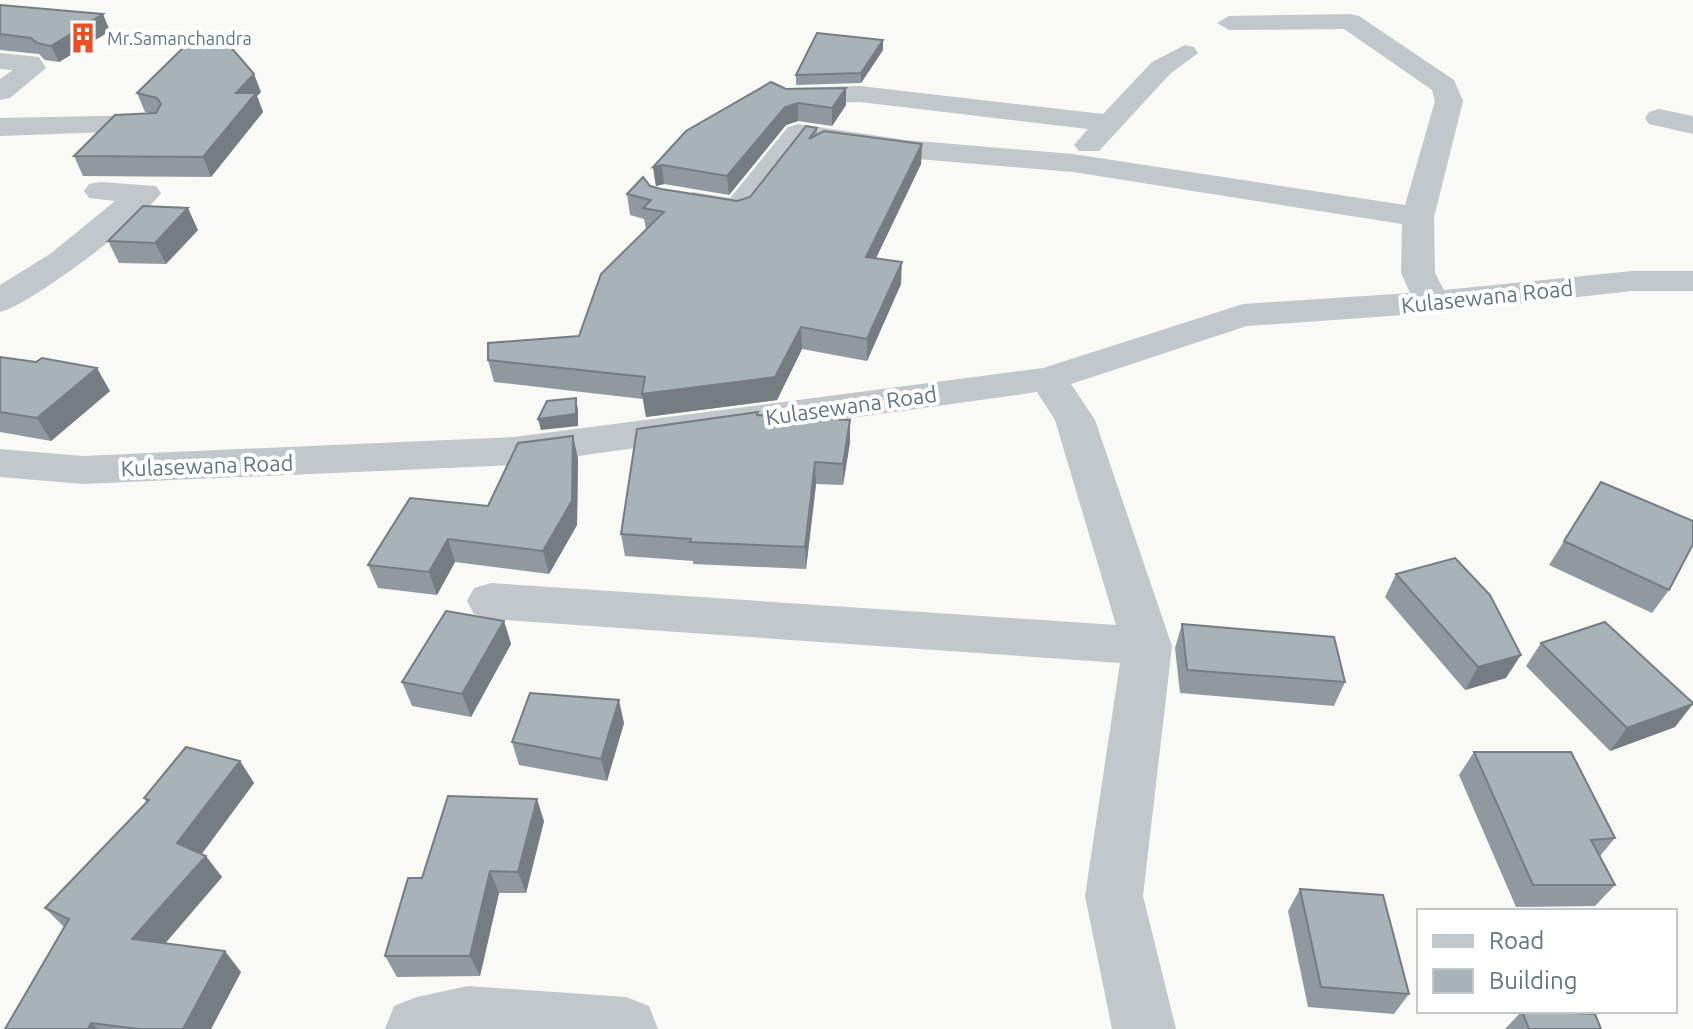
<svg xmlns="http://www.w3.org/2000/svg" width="1693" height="1029" font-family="Ubuntu,sans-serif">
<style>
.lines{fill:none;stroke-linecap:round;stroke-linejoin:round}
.minor{fill:#c2c7cb;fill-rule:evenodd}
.wall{fill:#90999f}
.shaded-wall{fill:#767d82}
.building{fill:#a8b2b9;stroke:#767d82;stroke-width:2}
.labels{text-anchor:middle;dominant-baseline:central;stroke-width:8;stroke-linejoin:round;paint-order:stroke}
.far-poi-label{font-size:18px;fill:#627583;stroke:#fff;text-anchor:start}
.street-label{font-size:22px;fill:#627583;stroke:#fff}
</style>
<rect width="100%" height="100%" fill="#f9f9f6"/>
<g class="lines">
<g class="minor">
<path d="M1350,14L1359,16L1454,80L1463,101L1434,217L1435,273L1444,290L1632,271H1693V291H1632L1432,313L1247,326L1071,384L1095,420L1172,646L1143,896L1176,1029H1112L1085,896L1120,663L491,619L474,614L467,601L474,588L491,583L1116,625L1055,420L1037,392L514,465L83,484L0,477V449L83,456L514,437L1043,368L1243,304L1410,293L1401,273L1402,224L1073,172L906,158L805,143L749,216C729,221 703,214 683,209L678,202L683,195L694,192L730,198L788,127L798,124L906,140L1073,154L1405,205L1435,101L1432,90L1344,29L1229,30L1217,23L1229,16Z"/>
<path d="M1185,45L1194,47L1198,53L1170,74L1099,151H1079L1074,145L1088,129L860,102L787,104L777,102L773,96L777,90L787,88L860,86L1103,114L1152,62Z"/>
<path d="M0,53L39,57L46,68L10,98L0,100V79L13,70L0,69Z"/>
<path d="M1659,109L1693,116V134L1649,124L1645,118L1649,112Z"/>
<path d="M152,115L162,118L166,124L162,130L0,136V118Z"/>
<path d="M100,182L156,186L161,193C142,220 32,304 0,312V285L50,254L115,201L89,198L84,191L89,184Z"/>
<path d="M468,986L626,997L649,1006L658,1029H385L394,1006L417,997Z"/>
</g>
</g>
<g class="wall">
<path d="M0,5L110,31L59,62L45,60L39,54L0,50Z"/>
<path d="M883,50L861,83L796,85V75Z"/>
<path d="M786,89L846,105L832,126L798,121L786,125L729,195L664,184L656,186L653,167Z"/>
<path d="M261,92L257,96L263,112L211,177L83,176L74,156L150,113L145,112L137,93Z"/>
<path d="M817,128V135L922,144L921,164L876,258L901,284L867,361L802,349L777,400L646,417L643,399L494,382L488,360L579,336L646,229L644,219L630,215L627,194L650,186L661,189L737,201L750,197Z"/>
<path d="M198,230L166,264L119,263L108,241Z"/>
<path d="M0,357L110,391L51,441L0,432Z"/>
<path d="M759,415L850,442L843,485L816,484L806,569L693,564V561L625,556L621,534Z"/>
<path d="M573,436L578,459L577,525L549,574L455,562L437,595L378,588L368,565L488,506Z"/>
<path d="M1564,541L1669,590L1652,613L1549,565Z"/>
<path d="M1396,574L1506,678L1465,690L1385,597Z"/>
<path d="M504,621L511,644L471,717L412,706L402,682Z"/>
<path d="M1182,624L1345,682L1334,706L1180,693L1175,648Z"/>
<path d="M1541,643L1675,727L1610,751L1526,666Z"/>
<path d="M624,723L607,781L519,765L512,742Z"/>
<path d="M1474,752L1615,838L1600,856L1615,885L1595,906L1516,907L1459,775Z"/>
<path d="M240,761L254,783L202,854L222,877L165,943L241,972L211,1029H5L64,927L45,908L146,802L144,798Z"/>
<path d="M544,821L526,893H499L480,976L397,977L385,956L422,878Z"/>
<path d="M1300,889L1409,994L1394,1014L1308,1007L1288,911Z"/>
<path d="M1522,1011L1601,1029H1505Z"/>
</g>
<g class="shaded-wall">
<path d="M103,14L110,31L59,62L51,46Z"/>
<path d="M883,40V50L861,83V73Z"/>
<path d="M254,74L261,92L257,96L263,112L211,177L203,157L236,93Z"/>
<path d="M846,88V105L832,126V108Z"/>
<path d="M798,103V121L786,125L729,195L727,176L785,107Z"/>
<path d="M922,144L921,164L866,279V257Z"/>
<path d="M662,165L664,184L656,186L653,167Z"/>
<path d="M188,208L198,230L166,264L155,243Z"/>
<path d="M902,262L901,284L867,361V339Z"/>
<path d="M801,327L802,349L777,400L646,417L642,394Z"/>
<path d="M97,368L110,391L51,441L37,418Z"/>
<path d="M576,398L578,410V426L541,430L538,419Z"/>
<path d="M850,420V442L843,485V464Z"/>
<path d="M573,436L578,459L577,525L549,574L543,551Z"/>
<path d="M815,462L816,484L806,569L805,547Z"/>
<path d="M448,539L455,562L437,595L429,572Z"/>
<path d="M504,621L511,644L471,717L462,694Z"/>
<path d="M1521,655L1506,678L1465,690L1478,667Z"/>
<path d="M619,700L624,723L607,781L601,759Z"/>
<path d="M1693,704L1675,727L1610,751L1627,728Z"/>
<path d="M240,761L254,783L193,865L177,843Z"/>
<path d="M537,799L544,821L526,893L518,872Z"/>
<path d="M206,856L222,877L151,960L132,939Z"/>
<path d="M490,871L499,893L480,976L470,956Z"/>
<path d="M225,951L241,972L211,1029H183Z"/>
<path d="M91,1023L98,1029H88Z"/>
</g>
<g class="building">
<path d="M0,5L103,14L51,46L37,43L31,38L0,34Z"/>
<path d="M817,33L883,40L861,73L796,75Z"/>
<path d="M192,39L229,45L254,74L236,93H256L203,157L74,156L115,115L156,113L161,104L157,98L137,93Z"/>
<path d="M771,82L786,89L846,88L832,108L798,103L785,107L727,176L662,165L653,167L686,131Z"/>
<path d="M806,126L817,128L809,139L824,131L922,144L866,257L902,262L867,339L801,327L775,377L642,394L645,377L488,360V343L579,336L601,274L664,212L643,208L651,200L627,194L643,177L650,186L661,189L737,201L750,197Z"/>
<path d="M143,206L188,208L155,243L108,241Z"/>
<path d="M0,357L36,362L42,358L97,368L37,418L0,412Z"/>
<path d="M576,398V414L538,419L547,401Z"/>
<path d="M758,412L757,415L850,420L843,464L815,462L805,547L690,542L691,539L621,534L637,429Z"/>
<path d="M573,436L572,501L543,551L448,539L429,572L368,565L410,498L488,506L518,443Z"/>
<path d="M1601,482L1693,521V544L1669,590L1564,541Z"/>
<path d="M1455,558L1490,595L1521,655L1478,667L1396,574Z"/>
<path d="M446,611L504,621L462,694L402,682Z"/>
<path d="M1605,622L1693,703V704L1627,728L1541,643Z"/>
<path d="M1182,624L1334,637L1345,682L1187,670Z"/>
<path d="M530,693L619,700L601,759L512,742Z"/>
<path d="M186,747L240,761L177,843L206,856L132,939L225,951L183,1029H139L91,1023L88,1029H5L69,919L45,908L149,800L144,798Z"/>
<path d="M1474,752H1571L1615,838L1591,840L1615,885H1533Z"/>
<path d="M448,796L537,799L518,872L490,871L470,956H385L408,878H422Z"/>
<path d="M1300,889L1383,895L1409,994L1321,987Z"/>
<path d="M1522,1011L1595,1014L1601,1029H1529Z"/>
</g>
<defs>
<g id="building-bare" transform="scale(2.4)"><path d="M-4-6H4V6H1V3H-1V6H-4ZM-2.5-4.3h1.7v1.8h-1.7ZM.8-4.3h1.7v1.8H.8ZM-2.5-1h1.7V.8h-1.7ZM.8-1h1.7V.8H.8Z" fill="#ec4f23" stroke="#fff" stroke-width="2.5" paint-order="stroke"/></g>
</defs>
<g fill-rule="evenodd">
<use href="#building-bare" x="83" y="38"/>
</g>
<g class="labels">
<g class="far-poi-label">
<text x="107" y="38">Mr.Samanchandra</text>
</g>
<g class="street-label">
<text transform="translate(1487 296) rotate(-6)">Kulasewana Road</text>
<text transform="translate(851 405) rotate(-8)">Kulasewana Road</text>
<text transform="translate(207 465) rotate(-2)">Kulasewana Road</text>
</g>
</g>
<rect x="1417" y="909" width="260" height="104" fill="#ffffff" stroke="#c0c8cd" stroke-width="2"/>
<rect x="1433" y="935" width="40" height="12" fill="#c2c7cb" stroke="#c0c8cd" stroke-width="2"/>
<text x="1489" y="949" font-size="24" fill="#627583">Road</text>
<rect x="1433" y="969" width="40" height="24" fill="#a8b2b9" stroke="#c0c8cd" stroke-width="2"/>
<text x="1489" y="989" font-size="24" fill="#627583">Building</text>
</svg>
